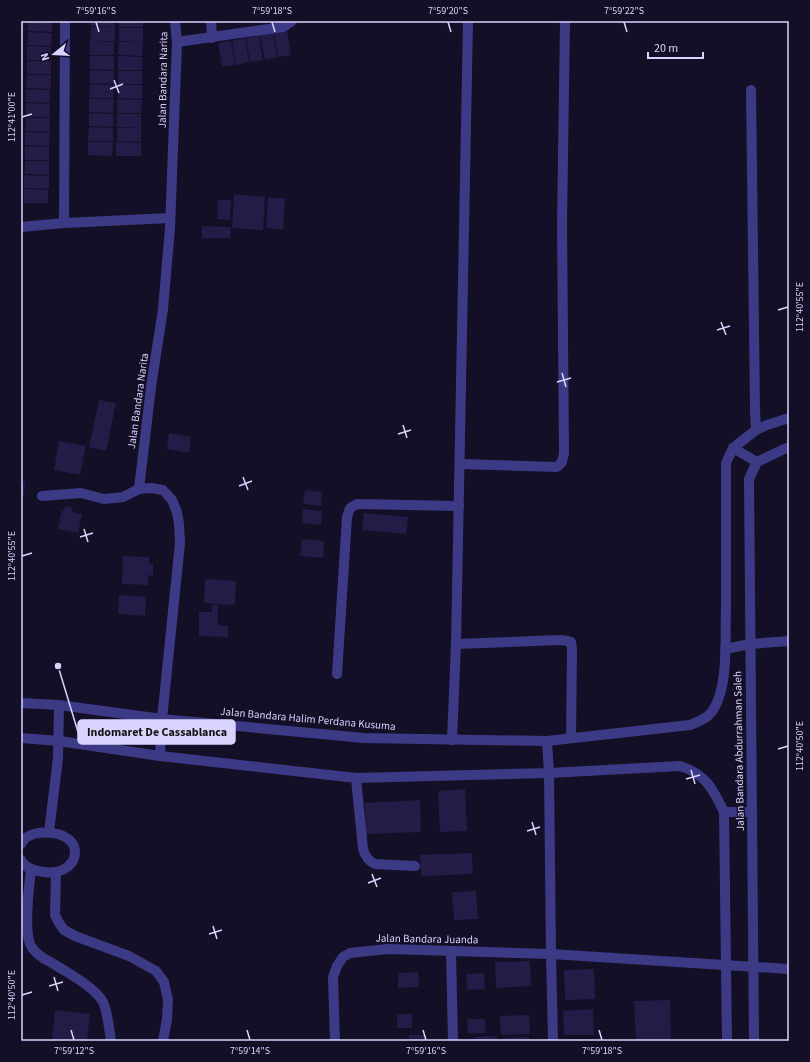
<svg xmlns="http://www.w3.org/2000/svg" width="810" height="1062" font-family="'Source Sans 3',sans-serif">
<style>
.building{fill:#241b47}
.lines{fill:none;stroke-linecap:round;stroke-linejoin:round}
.minor{stroke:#3d3a85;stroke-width:10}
.ticks{fill:none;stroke:#d9d4ff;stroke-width:1.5}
.labels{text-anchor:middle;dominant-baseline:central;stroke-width:3;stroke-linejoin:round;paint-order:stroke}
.street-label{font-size:11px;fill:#d9d4ff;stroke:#130f26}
.leader{fill:none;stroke:#d9d4ff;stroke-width:1.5}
.callout-dot{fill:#d9d4ff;stroke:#130f26;stroke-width:1.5}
.callout{fill:#d9d4ff;stroke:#d9d4ff;stroke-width:1.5}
.callout-label{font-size:12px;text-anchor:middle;font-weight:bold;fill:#111}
.neatline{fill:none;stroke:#d9d4ff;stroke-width:1.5}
.ticks-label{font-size:10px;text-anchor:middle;fill:#d9d4ff}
</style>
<rect width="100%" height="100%" fill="#130f26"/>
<g class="building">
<path d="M21,21H24L23,31H21Z"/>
<path d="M28,21H52V32L28,31Z"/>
<path d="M91,21H115V27L91,26Z"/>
<rect x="119" y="21" width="24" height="6"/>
<path d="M91,27H115V41H90Z"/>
<path d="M119,28H143V42L119,41Z"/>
<path d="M287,31L291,55L278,57L274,33Z"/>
<rect x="21" y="32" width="2" height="13"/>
<path d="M28,32L52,33L51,46L27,45Z"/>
<path d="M273,33L277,57L265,60L260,36Z"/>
<path d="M259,36L263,60L250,62L246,38Z"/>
<path d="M245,38L249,62L236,65L232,41Z"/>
<path d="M90,41L114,42V55H90Z"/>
<path d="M231,41L235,65L222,67L218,43Z"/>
<path d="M119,42H143L142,56L118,55Z"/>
<rect x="21" y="46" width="2" height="14"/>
<path d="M27,46L51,47V60H27Z"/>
<path d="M90,56H114V70L90,69Z"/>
<path d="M118,56L142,57V70H118Z"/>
<rect x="27" y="61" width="24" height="13"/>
<path d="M90,70L114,71V84L90,83Z"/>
<rect x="118" y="71" width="24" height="13"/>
<path d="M27,75H51V89L26,88Z"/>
<path d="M90,84L114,85L113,98H89Z"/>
<path d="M118,85H142V99L118,98Z"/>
<path d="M26,89L50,90V103L26,102Z"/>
<path d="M89,99H114L113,113L89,112Z"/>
<path d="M117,99L142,100L141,113H117Z"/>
<path d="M26,103L50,104V117H26Z"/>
<path d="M89,113L113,114V127L89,126Z"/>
<path d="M117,114H141V128L117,127Z"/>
<path d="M26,118H50V132L25,131Z"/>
<path d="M89,127L113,128V141H88Z"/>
<path d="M117,128H141V142L117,141Z"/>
<path d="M25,132L50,133L49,146L25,145Z"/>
<path d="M88,142H113L112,156L88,155Z"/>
<path d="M116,142L141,143V156H116Z"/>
<path d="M25,146L49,147V160H25Z"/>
<path d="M25,161H49V175L25,174Z"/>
<path d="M24,175L49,176V189L24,188Z"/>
<path d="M24,189L48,190V203H24Z"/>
<path d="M234,194L265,197L263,230L232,228Z"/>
<path d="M268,198H285L283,230L266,228Z"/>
<path d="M218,200H231L230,220L217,219Z"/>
<path d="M202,226L231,227L230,238H202Z"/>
<path d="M99,400L116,403L106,451L89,447Z"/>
<path d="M169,433L191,437L189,453L167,449Z"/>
<path d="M59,441L86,446L80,475L54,470Z"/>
<path d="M21,482H25L24,496H21Z"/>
<path d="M305,490L322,492L321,506L303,504Z"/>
<path d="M65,506L73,508L72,512L82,514L78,533L58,529L62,510L64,511Z"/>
<path d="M303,509L322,511L321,525L302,523Z"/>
<path d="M364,513L408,517L406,534L362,530Z"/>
<path d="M302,539L324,541L323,558L300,556Z"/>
<path d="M123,556L149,557V563L153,564V576L148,575V585L122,584Z"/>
<path d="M205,579L236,581L235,605L204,603Z"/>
<path d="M119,595L146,597L145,616L118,614Z"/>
<path d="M212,605H218V625L228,626V637L199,636V612H212Z"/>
<path d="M465,789L467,831L440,832L438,791Z"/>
<path d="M420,800L421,832L366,834L365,803Z"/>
<path d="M472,853L473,874L421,876L420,855Z"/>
<path d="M476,891L478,919L454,920L452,892Z"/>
<path d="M530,961L531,986L496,988L495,962Z"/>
<path d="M594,969L595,999L565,1000L564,970Z"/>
<path d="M418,972L419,987L398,988V973Z"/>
<path d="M484,973L485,989L467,990L466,974Z"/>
<path d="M670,1000L671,1040L636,1041L634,1001Z"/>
<path d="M593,1009L594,1035H564L563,1011Z"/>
<path d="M55,1010L90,1014L87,1041H52Z"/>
<rect x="397" y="1014" width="15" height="14"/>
<path d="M529,1015L530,1034L501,1035L500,1016Z"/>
<path d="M467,1019H485L486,1033H468Z"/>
<rect x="409" y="1035" width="17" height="6"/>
<path d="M497,1036L498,1041H475V1037Z"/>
<path d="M529,1037V1041H502V1038Z"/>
</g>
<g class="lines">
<g class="minor">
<path d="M211,21L212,38"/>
<path d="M177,42L283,27L292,21"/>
<path d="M751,90L755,410L756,430"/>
<path d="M64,223L65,21"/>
<path d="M21,227L64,223L170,218"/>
<path d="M733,448L756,430L767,425L789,418"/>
<path d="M733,448L757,462"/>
<path d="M757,462L782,450L789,447"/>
<path d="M460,464L557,467L562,462L564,453L562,223L565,21"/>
<path d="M139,489L151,387L163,309L170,228L177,42L175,21"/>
<path d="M42,496L81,493L104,499L123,497L139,489L151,488L163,490L172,500L177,512L179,524L180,543L162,719L160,756"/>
<path d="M456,644L468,21"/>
<path d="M725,649L750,644L789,641"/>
<path d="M337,674L347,517L350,508L357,504L459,506"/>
<path d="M21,703L59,705L162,719L364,738L547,741L690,725C705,719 712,716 718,700C728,674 725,635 726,606C726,559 726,511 726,463L733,448"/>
<path d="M21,738L59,741L160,756L356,778L549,773L680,766C706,774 713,789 724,812L727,1041"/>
<path d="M452,740L456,644L560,640L568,641L571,642L572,649L571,738"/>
<path d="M547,741L549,773L551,954L553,1041"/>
<path d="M356,778L363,849C365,856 368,861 375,864L415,866"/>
<path d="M724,812H752"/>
<path d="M49,832L58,758L59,705"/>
<path d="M21,844C23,841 26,837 29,836C41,830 65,832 72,843C75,846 75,850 75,854C73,869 57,874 44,872C35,871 25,869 21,860"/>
<path d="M31,869C29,888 23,931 31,946C35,954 44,959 52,963C66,972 95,987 103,1002C108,1013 109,1029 111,1041"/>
<path d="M56,872L55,915L59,923L64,930L75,936L129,956L156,971L164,982L168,1000L167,1019L163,1041"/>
<path d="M451,951L453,1041"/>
<path d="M335,1041L333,977L337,966L343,957L350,953L388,949L551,954L789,969"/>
<path d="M754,1041L749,479L757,462"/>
</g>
</g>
<path class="ticks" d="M96,22L99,32M272,22L275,32M448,22L451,32M624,22L627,32M114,80L119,93M110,89L123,84M22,117L32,114M778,310L788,307M721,322L726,335M717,330L730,326M562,373L566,387M557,382L571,378M403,425L407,438M398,434L411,430M243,477L248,490M239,486L252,481M84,529L88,542M80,537L93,533M22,556L32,553M778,749L788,746M691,770L695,784M686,779L700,775M532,822L536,835M527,831L540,827M372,874L377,887M368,883L381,878M213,926L217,939M209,934L222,930M54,977L58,991M49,986L63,982M22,995L32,992M71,1030L74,1040M247,1030L250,1040M423,1030L426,1040M599,1030L602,1040"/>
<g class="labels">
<g class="street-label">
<text transform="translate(163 80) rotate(-89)">Jalan Bandara Narita</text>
<text transform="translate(138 401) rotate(-82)">Jalan Bandara Narita</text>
<text transform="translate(308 719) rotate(5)">Jalan Bandara Halim Perdana Kusuma</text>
<text transform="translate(739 751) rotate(-91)">Jalan Bandara Abdurrahman Saleh</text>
<text transform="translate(427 939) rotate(1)">Jalan Bandara Juanda</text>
</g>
</g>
<path class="leader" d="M58 666L78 732"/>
<circle class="callout-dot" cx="58" cy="666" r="4"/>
<rect class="callout" x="78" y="720" width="157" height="24" rx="4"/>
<g class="callout-label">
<text x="157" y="736">Indomaret De Cassablanca</text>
</g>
<rect width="810" height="1062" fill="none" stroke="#130f26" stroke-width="44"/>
<g transform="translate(54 54) rotate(252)" stroke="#130f26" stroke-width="3" paint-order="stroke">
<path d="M0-3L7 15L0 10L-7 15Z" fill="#d9d4ff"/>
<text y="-6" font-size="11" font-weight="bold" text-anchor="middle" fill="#d9d4ff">N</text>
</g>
<path d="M648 52v6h55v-6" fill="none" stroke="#d9d4ff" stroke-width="2"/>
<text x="654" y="52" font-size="12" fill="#d9d4ff" stroke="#130f26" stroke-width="3" paint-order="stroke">20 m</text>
<rect x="22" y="22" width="766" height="1018" class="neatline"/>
<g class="ticks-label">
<text x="96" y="14">7°59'16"S</text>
<text x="272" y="14">7°59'18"S</text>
<text x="448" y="14">7°59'20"S</text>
<text x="624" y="14">7°59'22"S</text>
<text transform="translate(11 117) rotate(-90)" y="4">112°41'00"E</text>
<text transform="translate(799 307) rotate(-90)" y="4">112°40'55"E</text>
<text transform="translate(11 556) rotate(-90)" y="4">112°40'55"E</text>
<text transform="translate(799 746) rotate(-90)" y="4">112°40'50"E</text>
<text transform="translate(11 995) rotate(-90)" y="4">112°40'50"E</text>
<text x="74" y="1054">7°59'12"S</text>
<text x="250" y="1054">7°59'14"S</text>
<text x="426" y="1054">7°59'16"S</text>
<text x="602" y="1054">7°59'18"S</text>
</g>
</svg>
